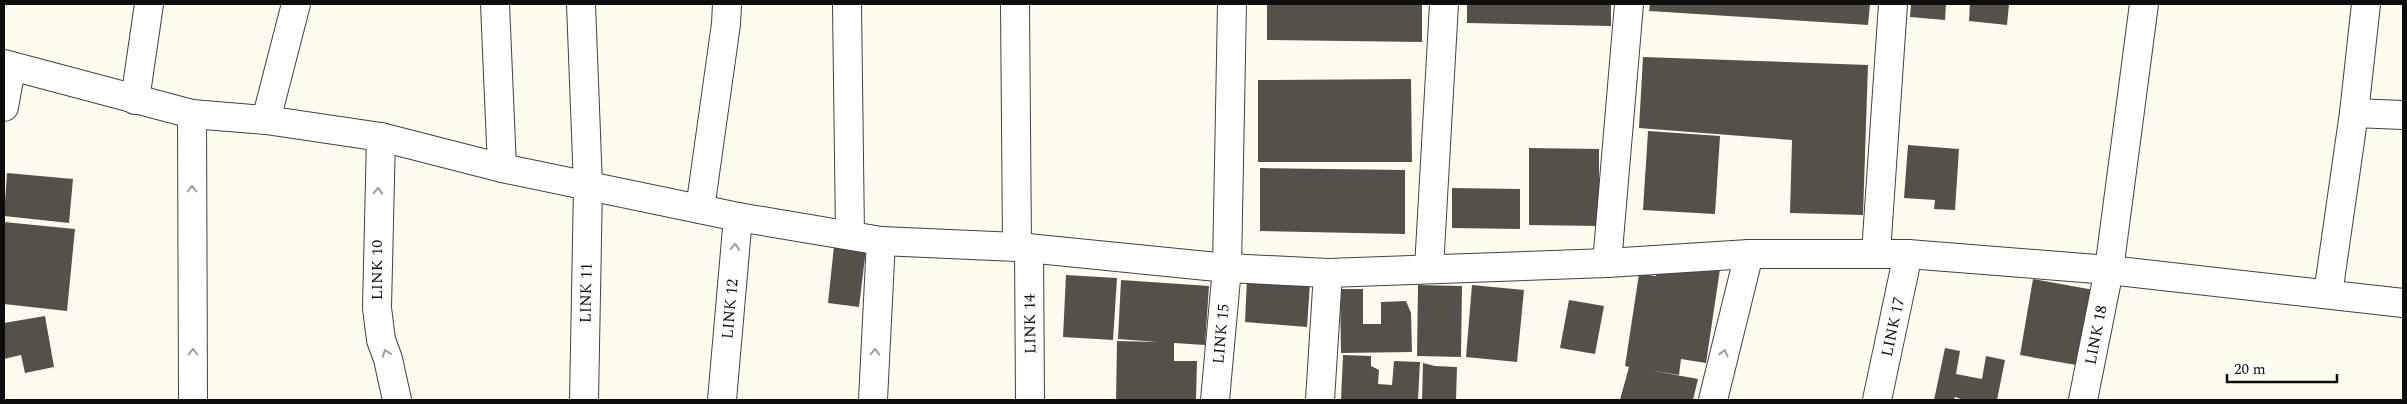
<svg xmlns="http://www.w3.org/2000/svg" width="2407" height="404" font-family="Spectral,serif">
<style>
.building{fill:#56504a}
.lines{fill:none;stroke-linecap:round;stroke-linejoin:round}
.street-casing{stroke:#414141;stroke-width:30}
.street{stroke:#fff;stroke-width:28}
.oneway{stroke:#9f9f9f}
.labels{text-anchor:middle;dominant-baseline:central;stroke-width:5;stroke-linejoin:round;paint-order:stroke}
.street-label{font-size:16px;fill:#0e0e0e;stroke:#fff}
</style>
<rect width="100%" height="100%" fill="#fefcef"/>
<g class="building">
<path d="M1267,4H1422V42L1267,40Z"/>
<path d="M1467,4H1611V26L1467,23Z"/>
<path d="M1650,4H1870L1868,25L1649,11Z"/>
<path d="M1911,4H1946L1945,20L1910,17Z"/>
<path d="M1970,4H2009L2007,25L1969,21Z"/>
<path d="M1643,57L1868,65L1863,215L1790,213L1792,140L1639,128Z"/>
<path d="M1411,79L1412,162H1258V80Z"/>
<path d="M1648,131L1720,136L1715,214L1643,210Z"/>
<path d="M1908,145L1959,149L1955,210L1934,209L1935,200L1904,198Z"/>
<path d="M1529,148L1599,149V226L1529,225Z"/>
<path d="M1260,168L1405,170V234L1260,231Z"/>
<path d="M7,173L73,179L69,223L4,216Z"/>
<path d="M1452,188L1520,189V229L1452,228Z"/>
<path d="M4,222L75,229L67,311L4,304Z"/>
<path d="M834,246L866,249L859,307L828,303Z"/>
<path d="M1658,262L1720,269L1706,363L1681,359L1679,375L1649,370L1698,379L1693,400H1620L1629,367L1625,366L1639,274L1656,276Z"/>
<path d="M1066,275L1117,278L1113,340L1063,337Z"/>
<path d="M1247,278L1310,283L1307,327L1245,322Z"/>
<path d="M2033,279L2094,290L2082,366L2020,355Z"/>
<path d="M1121,280L1209,286L1205,345L1174,343V361H1197L1196,400H1116L1117,341L1158,342L1118,339Z"/>
<path d="M1418,285L1462,286L1461,357L1417,356Z"/>
<path d="M1472,285L1524,290L1517,362L1466,357Z"/>
<path d="M1340,289H1363V324H1381V302L1406,301L1411,313L1412,352L1341,353Z"/>
<path d="M1569,300L1604,306L1595,354L1560,348Z"/>
<path d="M45,316L54,367L25,373L21,355L4,359V323Z"/>
<path d="M1945,348L1960,351L1956,374L1982,379L1986,356L2005,360L1997,400H1964L1955,397L1954,400H1934Z"/>
<path d="M1343,355L1371,356V366L1379,370L1378,384L1392,385L1394,361L1420,362L1418,400H1341Z"/>
<path d="M1423,363L1435,366L1457,367L1456,400H1422Z"/>
</g>
<g class="lines">
<g class="street-casing">
<g id="street">
<path d="M495,4L502,168"/>
<path d="M581,4L588,186L584,400"/>
<path d="M847,4L850,235"/>
<path d="M1015,4L1017,247"/>
<path d="M4,64L192,114L266,120L381,137L502,168L738,217L881,241L1017,247L1227,268L1328,273L1607,263L1749,254H1908L2109,270L2403,303"/>
<path d="M135,100L149,4"/>
<path d="M4,107L11,68"/>
<path d="M2354,113L2403,115"/>
<path d="M192,114L193,400"/>
<path d="M266,120L296,4"/>
<path d="M381,137L377,308L381,340L388,359L397,400"/>
<path d="M700,209L726,24L727,4"/>
<path d="M1029,248L1030,400"/>
<path d="M1876,253L1893,4"/>
<path d="M1607,263L1629,4"/>
<path d="M1429,268L1444,4"/>
<path d="M2328,294L2354,113L2366,4"/>
<path d="M722,400L738,217"/>
<path d="M873,400L881,241"/>
<path d="M1215,400L1227,268L1232,4"/>
<path d="M1320,400L1328,273"/>
<path d="M1713,400L1749,254"/>
<path d="M1877,400L1908,254"/>
<path d="M2083,400L2109,270L2144,4"/>
</g>
</g>
<use href="#street" class="street"/>
</g>
<defs><path id="oneway-chevron" d="M-2-3.5L2.5 0L-2 3.5" fill="none" stroke-width="1.6" stroke-linecap="round" stroke-linejoin="round" transform="scale(1.25)"/></defs>
<g class="oneway">
<use href="#oneway-chevron" transform="translate(192 189) rotate(-90)"/>
<use href="#oneway-chevron" transform="translate(378 191) rotate(-88)"/>
<use href="#oneway-chevron" transform="translate(735 247) rotate(-85)"/>
<use href="#oneway-chevron" transform="translate(193 352) rotate(-90)"/>
<use href="#oneway-chevron" transform="translate(875 352) rotate(-87)"/>
<use href="#oneway-chevron" transform="translate(386 353) rotate(-110)"/>
<use href="#oneway-chevron" transform="translate(1724 353) rotate(-76)"/>
</g>
<g class="labels">
<g class="street-label">
<text transform="translate(377 270) rotate(-90)">LINK 10</text>
<text transform="translate(586 293) rotate(-89)">LINK 11</text>
<text transform="translate(730 309) rotate(-85)">LINK 12</text>
<text transform="translate(1030 324) rotate(-91)">LINK 14</text>
<text transform="translate(1893 327) rotate(-78)">LINK 17</text>
<text transform="translate(1221 334) rotate(-85)">LINK 15</text>
<text transform="translate(2096 335) rotate(-79)">LINK 18</text>
</g>
</g>
<rect width="2407" height="404" fill="none" stroke="#0e0e0e" stroke-width="10"/>
<path d="M2227 374v8h110v-8" fill="none" stroke="#0e0e0e" stroke-width="2.5"/>
<text x="2234" y="374" font-size="15" fill="#0e0e0e" stroke="#ffffff" stroke-width="4" paint-order="stroke">20 m</text>
</svg>
